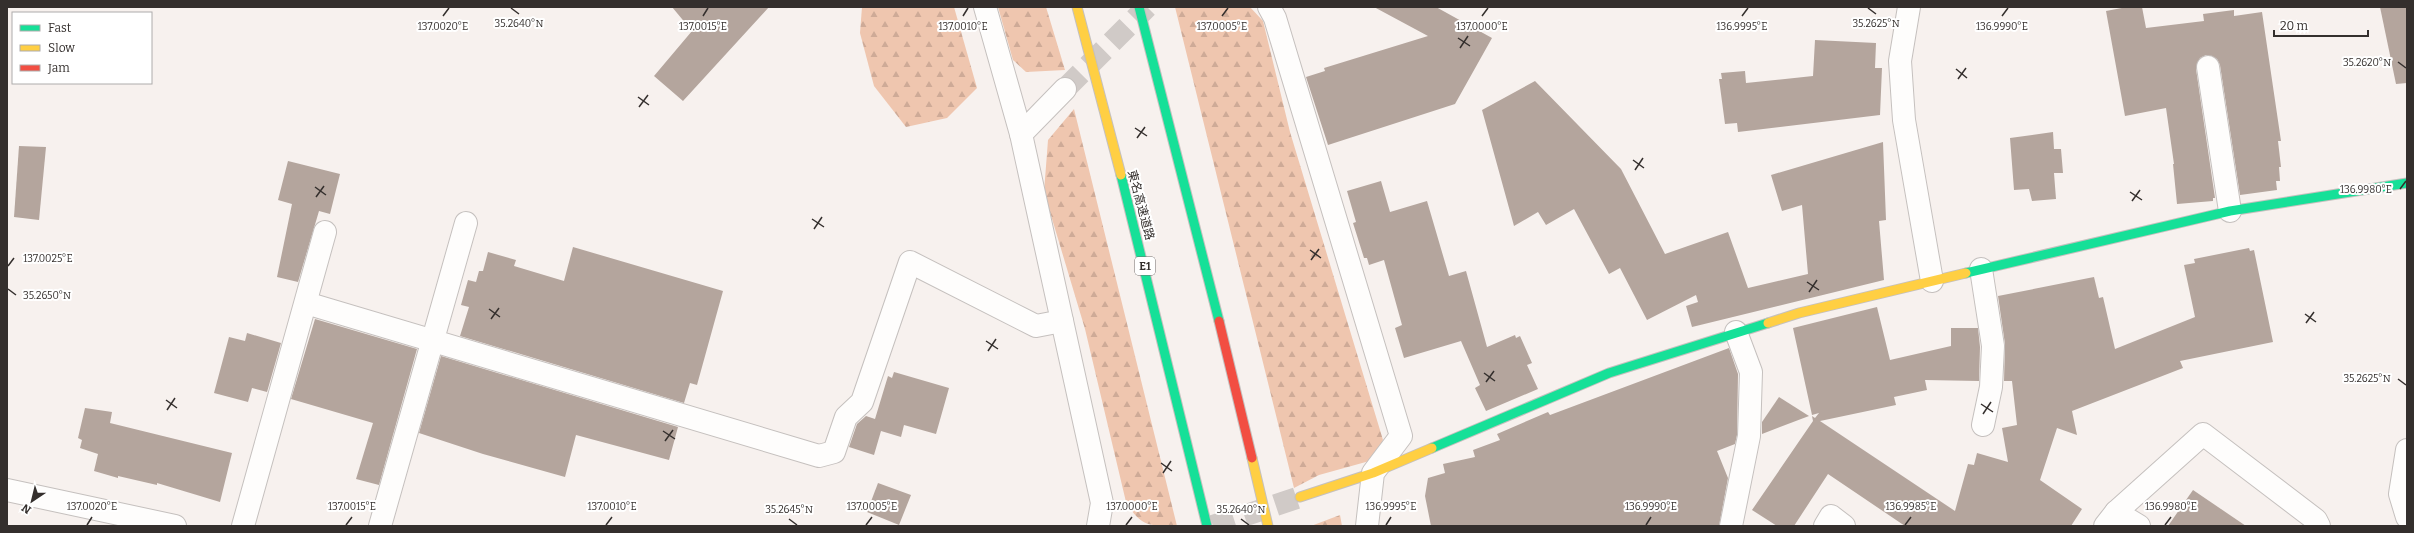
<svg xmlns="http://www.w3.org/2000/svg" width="2414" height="533" font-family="Bitter,'Noto Sans JP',serif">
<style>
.forest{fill:url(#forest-firs)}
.building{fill:#b4a59d}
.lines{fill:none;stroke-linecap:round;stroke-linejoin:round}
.street-tunnel{stroke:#d0cac7;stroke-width:22;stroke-dasharray:22 11;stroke-linecap:butt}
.secondary-tunnel{stroke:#d0cac7;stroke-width:22;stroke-dasharray:22 11;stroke-linecap:butt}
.street-casing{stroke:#c5c0be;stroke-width:24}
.fast-casing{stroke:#c5c0be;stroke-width:11}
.slow-casing{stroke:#c5c0be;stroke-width:11}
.jam-casing{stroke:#c5c0be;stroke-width:11}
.street{stroke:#fefdfc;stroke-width:22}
.fast{stroke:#16e098;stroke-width:9}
.slow{stroke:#ffcf43;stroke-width:9}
.jam{stroke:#f24e42;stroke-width:9}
.ticks{fill:none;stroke:#342f2d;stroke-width:1.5}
.labels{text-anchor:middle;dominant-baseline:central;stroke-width:4;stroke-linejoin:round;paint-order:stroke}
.shield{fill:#fff;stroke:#716d6c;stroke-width:1}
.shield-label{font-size:11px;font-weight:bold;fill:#342f2d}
.street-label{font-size:12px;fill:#342f2d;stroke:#fff}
.ticks-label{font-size:10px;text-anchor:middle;fill:#342f2d;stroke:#fff;stroke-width:4;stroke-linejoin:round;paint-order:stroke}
</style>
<defs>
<pattern id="forest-firs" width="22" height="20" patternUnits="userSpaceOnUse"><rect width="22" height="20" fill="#efc6af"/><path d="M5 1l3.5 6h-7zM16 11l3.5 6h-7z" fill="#ceaa97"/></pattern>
</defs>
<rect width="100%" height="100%" fill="#f7f1ee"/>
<g class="forest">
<path d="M862,7H954L977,88L947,118L906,127L874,86L860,33Z"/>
<path d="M998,7H1046L1065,70L1026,72L1013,60Z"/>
<path d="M1175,7H1250L1263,21L1290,132L1383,440L1373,460L1319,475L1294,488Z"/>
<path d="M1074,109L1177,526C1149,526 1141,527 1126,502L1085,329L1044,192L1048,140Z"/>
<path d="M1340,515L1342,526H1311Z"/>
</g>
<g class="building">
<path d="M672,7H769L683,101L654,76L692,31Z"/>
<path d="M1374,7H1436L1492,38L1455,104L1328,145L1306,77L1325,71L1324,68L1428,36Z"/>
<path d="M2127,7H2142L2146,28L2204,21L2203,14L2234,10V16L2262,12L2281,141H2278L2281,167H2279L2280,181H2276L2277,190L2240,195L2220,65L2217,59L2206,55L2200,58L2196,69L2215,198H2213V201L2177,204L2173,164H2174L2166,108L2125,116L2106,11Z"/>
<path d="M2380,7H2407V83L2396,84Z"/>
<path d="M1815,40L1876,43L1875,68H1882L1880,115L1738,132L1737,123L1725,124L1719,79H1722L1721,73L1745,71L1746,83L1813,76Z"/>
<path d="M1535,81L1621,169L1665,254L1728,232L1748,288L1808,274L1802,205L1782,211L1771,175L1883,142L1886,220L1879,221L1884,280L1692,327L1686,306L1698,302L1696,295L1647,320L1620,268L1609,274L1574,209L1546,225L1538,212L1514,226L1482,110Z"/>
<path d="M2053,132L2054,149H2061L2063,173H2054L2056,199L2032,201L2029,189L2014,190L2010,138Z"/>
<path d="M19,146L46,147L39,220L14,217Z"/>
<path d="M288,161L340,174L330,214L319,211L298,282L277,277L292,204L278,200Z"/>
<path d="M1381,181L1390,212L1427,201L1449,276L1466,271L1487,347L1515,335L1516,338L1520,336L1532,363L1527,365L1538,389L1486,411L1475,388L1480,385L1461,341L1404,358L1395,328L1402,325L1384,260L1369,265L1367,258H1364L1353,223L1356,222L1347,191Z"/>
<path d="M573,247L723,291L697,385L690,383L684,403L460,336L469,307L461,305L468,280L476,282L479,271H483L488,252L516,260L514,266L564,281Z"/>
<path d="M2249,248L2250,251L2254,250L2273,342L2180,361L2183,368L2072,411L2077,435L2057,428L2040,480L2082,509L2071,526H1905L1828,474L1794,526H1777L1752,510L1813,421L1812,416L1815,418L1819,413L1812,415L1793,328L1877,307L1890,360L1951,346V328H1978L1980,347L1979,381L1925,380L1927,390L1894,397L1896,405L1820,421L1955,511L1968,464L1974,465L1977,453L2008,462L2002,428L2017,425L2012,381H2004L2005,344L1998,296L2094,277L2099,298L2103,297L2115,349L2195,317L2184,265L2195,263L2194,259Z"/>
<path d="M315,319L417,349L379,485L356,479L373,423L291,399Z"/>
<path d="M247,333L281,343L267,392L252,388L248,402L214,393L229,337L245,341Z"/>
<path d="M1729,348L1738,374L1737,435L1735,444L1717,451L1728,478L1719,526H1431L1425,496L1428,478L1445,473L1443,464L1475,457L1473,450L1500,440L1497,434L1548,412L1550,415Z"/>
<path d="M441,356L678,427L669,460L576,435L565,477L483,454L419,433Z"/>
<path d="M894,372L949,388L936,434L904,425L901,437L881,431L874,455L849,447L857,424L866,416L875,419L888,376L892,378Z"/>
<path d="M1779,397L1809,416L1762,434V422Z"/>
<path d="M85,408L112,412L110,423L232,453L220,502L157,483V485L118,476V478L94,471L98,454L80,448L82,440L78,438Z"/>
<path d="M878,483L911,495L899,525L867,512Z"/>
<path d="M2193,490L2246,526H2168Z"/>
</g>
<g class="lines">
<path class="street-tunnel" d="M1065,89L1147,7"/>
<path class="secondary-tunnel" d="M1213,526L1300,497"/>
<g class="street-casing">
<g id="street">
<path d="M985,7L1021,134L1102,503L1098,526"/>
<path d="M1269,7L1275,18L1401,436L1373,473L1367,526"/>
<path d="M1909,7L1900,61L1904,120L1932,281"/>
<path d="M2208,67L2230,211"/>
<path d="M1021,134L1065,89"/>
<path d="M1981,269L1993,346L1991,387L1983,425"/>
<path d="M306,303L819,456L834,452L846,417L862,402L910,262L1036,326L1062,321"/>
<path d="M2407,450L2400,494L2407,517"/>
<path d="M7,490L175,526"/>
<path d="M2116,512L2139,526"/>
<path d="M243,526L325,232"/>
<path d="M380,526L466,223"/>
<path d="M1731,526L1749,436L1751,372L1736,332"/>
<path d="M1825,526L1831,516L1844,526"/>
<path d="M2105,526L2116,512L2203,434L2316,520L2319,526"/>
</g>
</g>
<g class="fast-casing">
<g id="fast">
<path d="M1139,7L1219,321"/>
<path d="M1121,175L1207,526"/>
<path d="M1966,273L2230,211L2407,183"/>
<path d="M1432,448L1609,373L1768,323"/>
</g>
</g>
<g class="slow-casing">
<g id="slow">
<path d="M1077,7L1121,175"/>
<path d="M1768,323L1799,313L1966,273"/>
<path d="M1252,458L1268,526"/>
<path d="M1300,497L1373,473L1432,448"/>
</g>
</g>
<g class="jam-casing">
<path id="jam" d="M1219,321L1252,458"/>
</g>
<use href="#street" class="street"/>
<use href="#fast" class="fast"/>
<use href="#slow" class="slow"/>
<use href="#jam" class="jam"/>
</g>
<path class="ticks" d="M511,8L519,14M1868,8L1876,14M443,16L449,8M703,16L708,8M963,16L968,8M1222,16L1228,8M1482,16L1488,8M1742,16L1748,8M2002,16L2008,8M1458,38L1470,46M1460,48L1468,36M2398,62L2406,68M1956,69L1967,78M1958,79L1966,68M638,97L649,105M639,107L648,95M1135,128L1147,136M1137,138L1145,127M1633,160L1644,168M1635,170L1643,158M315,187L326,195M2400,189L2406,181M2130,192L2142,200M316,197L324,186M2132,201L2140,190M812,219L824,227M814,229L822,217M1310,250L1321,258M1311,260L1319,249M8,266L14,258M1807,282L1819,290M8,289L16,295M1809,292L1817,280M489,309L500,317M2305,314L2316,322M491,319L499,308M2306,323L2314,312M986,341L998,349M988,351L996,339M1484,373L1495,381M2398,379L2406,385M1486,382L1494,371M166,400L177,408M1981,404L1993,412M167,410L175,398M1983,414L1991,402M663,431L675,439M665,441L673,430M1161,463L1172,471M1163,473L1171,461M789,519L797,525M1241,519L1249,525M87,525L92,517M346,525L352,517M606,525L612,517M866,525L872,517M1126,525L1132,517M1386,525L1391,517M1646,525L1651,517M1905,525L1911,517M2165,525L2171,517"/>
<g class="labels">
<rect class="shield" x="1135" y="257" width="20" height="18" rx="3"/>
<g class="shield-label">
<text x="1145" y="266">E1</text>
</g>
<g class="street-label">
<text transform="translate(1141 205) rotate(75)">東名高速道路</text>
</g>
</g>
<g class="ticks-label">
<text x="519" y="27">35.2640°N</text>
<text x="1876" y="27">35.2625°N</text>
<text x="443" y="30">137.0020°E</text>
<text x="703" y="30">137.0015°E</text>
<text x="963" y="30">137.0010°E</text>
<text x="1222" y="30">137.0005°E</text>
<text x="1482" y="30">137.0000°E</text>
<text x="1742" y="30">136.9995°E</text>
<text x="2002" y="30">136.9990°E</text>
<text x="2367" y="66">35.2620°N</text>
<text x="2366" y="193">136.9980°E</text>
<text x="48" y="262">137.0025°E</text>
<text x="47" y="299">35.2650°N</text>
<text x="2367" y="382">35.2625°N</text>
<text x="92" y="510">137.0020°E</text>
<text x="352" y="510">137.0015°E</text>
<text x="612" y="510">137.0010°E</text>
<text x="872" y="510">137.0005°E</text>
<text x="1132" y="510">137.0000°E</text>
<text x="1391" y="510">136.9995°E</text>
<text x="1651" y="510">136.9990°E</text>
<text x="1911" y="510">136.9985°E</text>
<text x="2171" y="510">136.9980°E</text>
<text x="789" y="513">35.2645°N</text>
<text x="1241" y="513">35.2640°N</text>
</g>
<rect width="2414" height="533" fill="none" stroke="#342f2d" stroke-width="16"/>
<rect x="12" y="12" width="140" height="72" fill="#ffffff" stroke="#aeacab"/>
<rect x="20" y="25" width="20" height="6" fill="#16e098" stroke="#aeacab"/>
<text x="48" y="32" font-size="12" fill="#342f2d">Fast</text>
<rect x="20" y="45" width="20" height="6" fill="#ffcf43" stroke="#aeacab"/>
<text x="48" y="52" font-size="12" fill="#342f2d">Slow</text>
<rect x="20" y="65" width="20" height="6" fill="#f24e42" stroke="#aeacab"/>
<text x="48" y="72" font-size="12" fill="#342f2d">Jam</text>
<g transform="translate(32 501) rotate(215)" stroke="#ffffff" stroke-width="3" paint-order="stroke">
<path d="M0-3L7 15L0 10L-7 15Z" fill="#342f2d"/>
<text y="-6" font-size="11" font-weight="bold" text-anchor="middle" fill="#342f2d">N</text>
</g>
<path d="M2274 30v6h94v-6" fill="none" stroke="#342f2d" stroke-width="2"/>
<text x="2280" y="30" font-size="12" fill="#342f2d" stroke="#ffffff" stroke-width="3" paint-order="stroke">20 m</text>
</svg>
